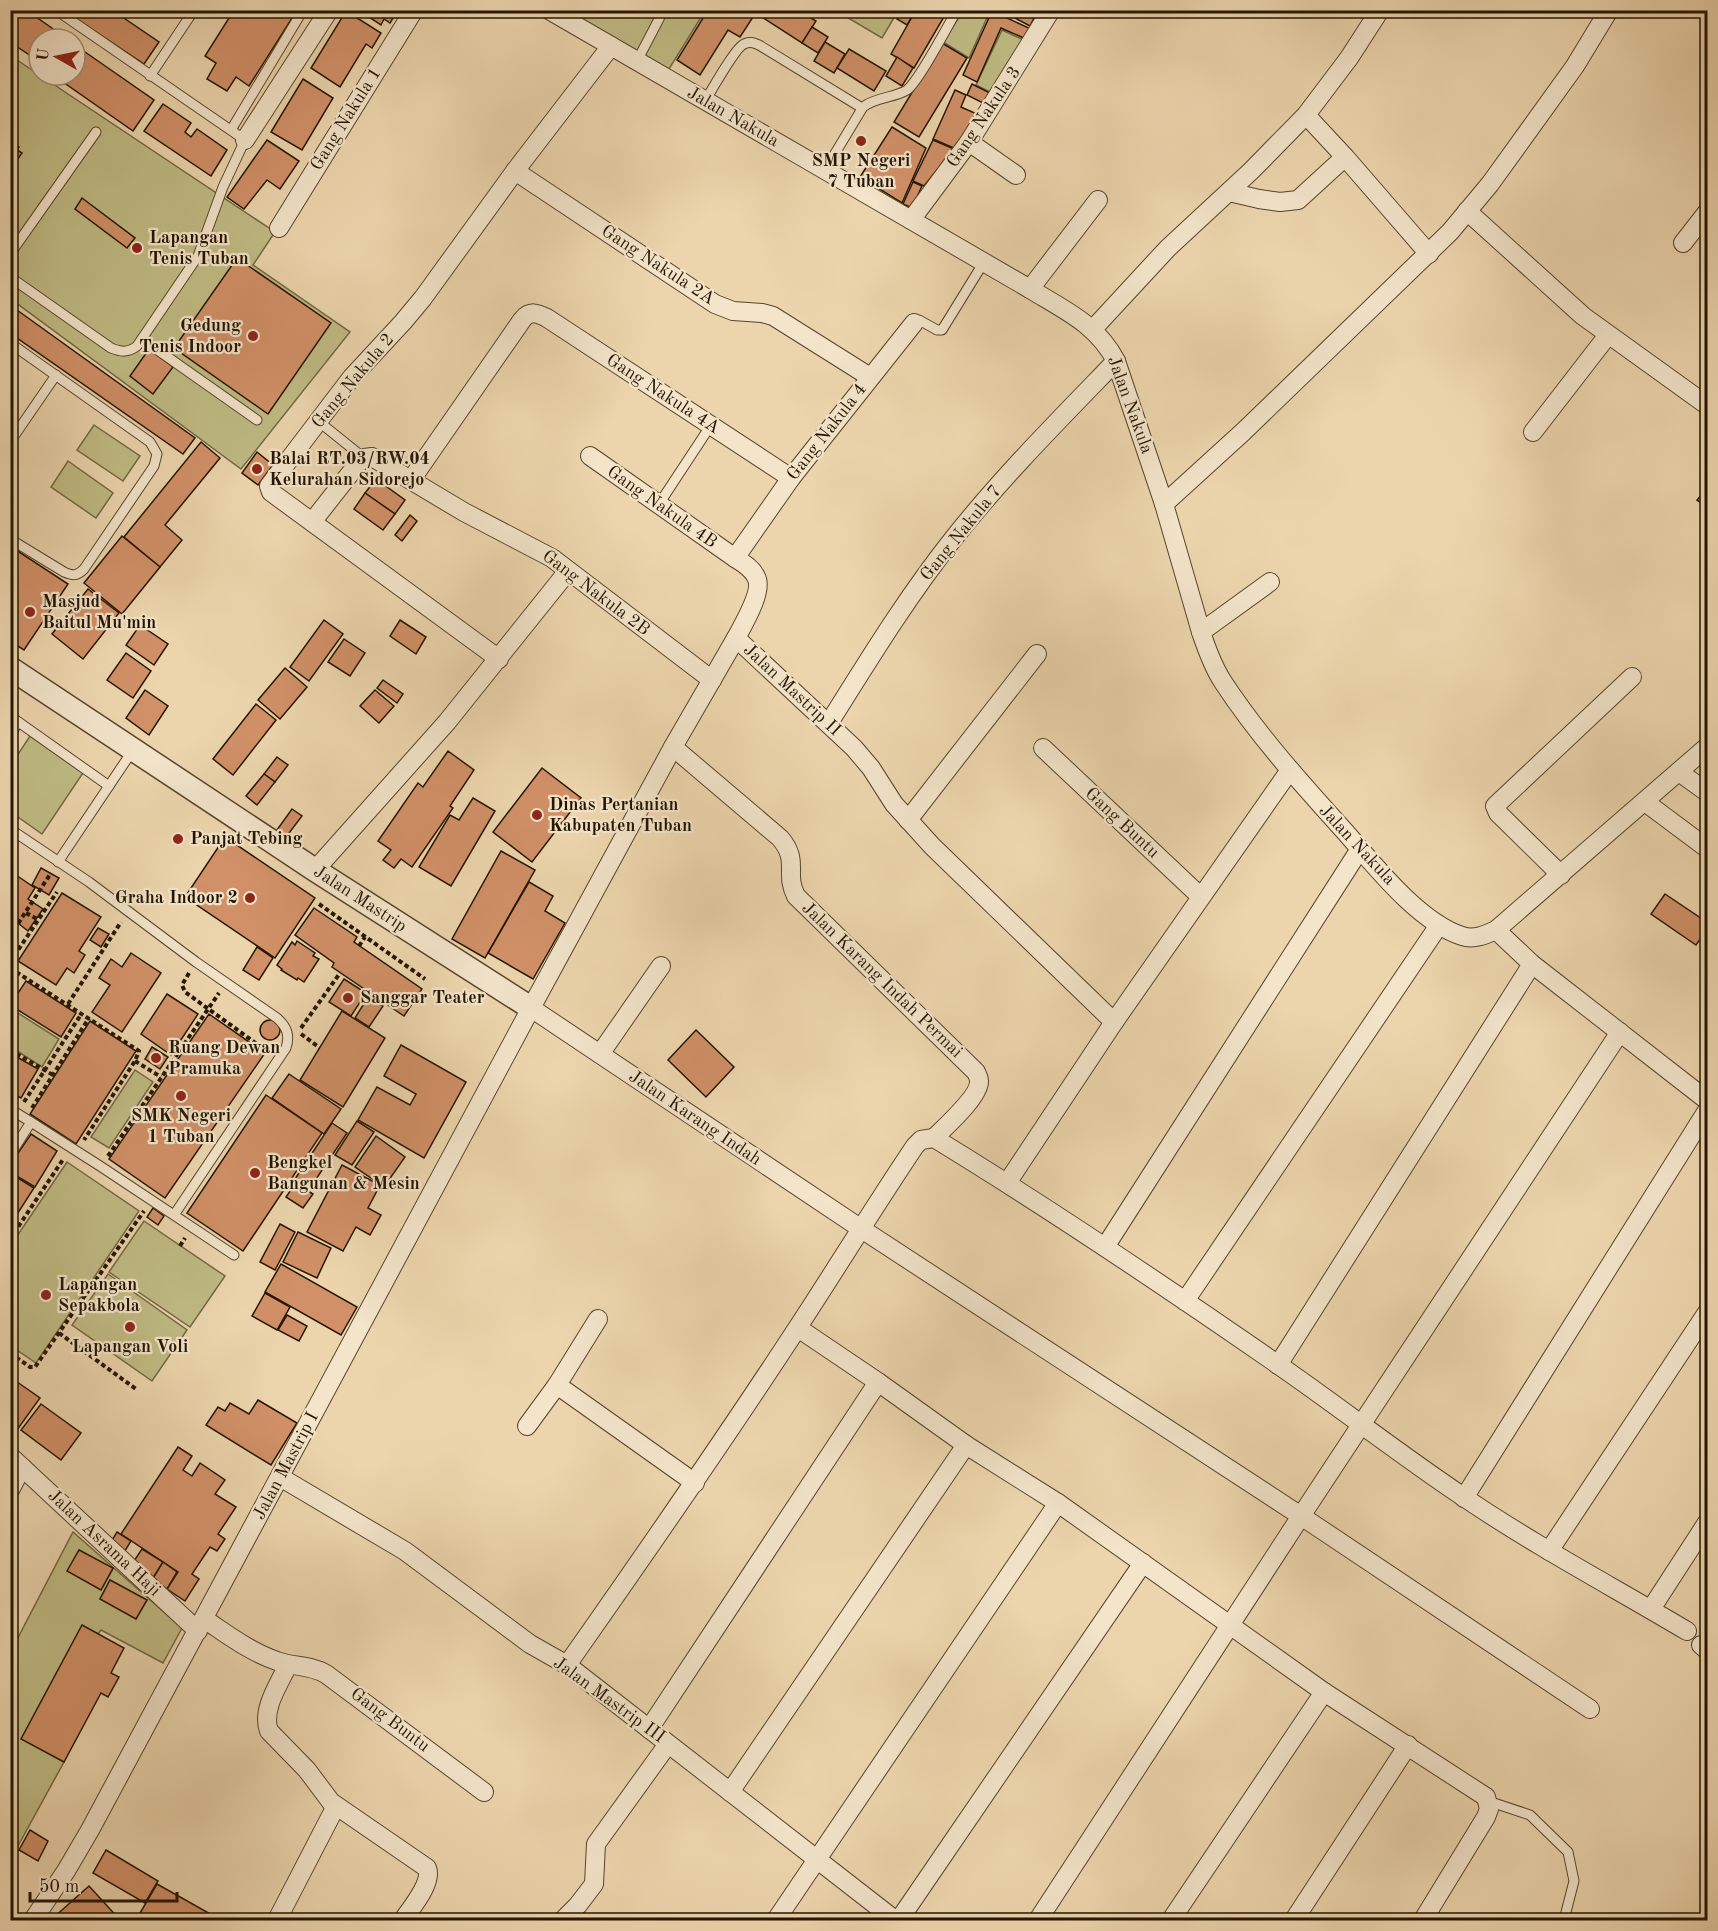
<svg xmlns="http://www.w3.org/2000/svg" width="1718" height="1931" font-family="'Old Standard TT',serif">
<style>
.green{fill:#c0bb84;stroke:#726842;stroke-width:1.5;fill-rule:evenodd}
.building{fill:#d19068;stroke:#241501;stroke-width:1.5}
.lines{fill:none;stroke-linecap:round;stroke-linejoin:round}
.service-casing{stroke:#56452c;stroke-width:11}
.minor-casing{stroke:#56452c;stroke-width:20}
.tertiary-casing{stroke:#56452c;stroke-width:25}
.path{stroke:#241501;stroke-width:4;stroke-dasharray:4.5 3;stroke-linecap:butt}
.service{stroke:#f3e4ca;stroke-width:9}
.minor{stroke:#f3e4ca;stroke-width:18}
.tertiary{stroke:#f3e4ca;stroke-width:22}
.poi-dot{fill:#8f2418;stroke:#f3e4ca;stroke-width:2}
.labels{text-anchor:middle;dominant-baseline:central;stroke-width:4.5;stroke-linejoin:round;paint-order:stroke}
.street-label{font-size:18px;fill:#241501;stroke:#f3e4ca}
.poi-label{font-size:18px;font-weight:bold;fill:#241501;stroke:#f3e4ca;text-anchor:start}
</style>
<rect width="100%" height="100%" fill="#ecd5ad"/>
<filter id="stains"><feTurbulence type="fractalNoise" baseFrequency=".00333" numOctaves="4"/><feColorMatrix values="0 0 0 0 .2 0 0 0 0 .09 0 0 0 0 .02 0 0 0 .5 -.17"/></filter>
<radialGradient id="worn" r=".72"><stop offset=".6" stop-color="#630" stop-opacity="0"/><stop offset="1" stop-color="#630" stop-opacity=".3"/></radialGradient>
<g class="green">
<path d="M839,10H898V11L882,38L838,12Z"/>
<path d="M568,11H705L669,69Z"/>
<path d="M963,11H990L969,58L943,42Z"/>
<path d="M1002,30L1028,42L994,94L976,85Z"/>
<path d="M11,56L275,232L253,265L350,332L241,469L11,299Z"/>
<path d="M94,425L140,456L123,481L77,450Z"/>
<path d="M68,461L113,493L96,518L51,487Z"/>
<path d="M30,736L83,773L42,834L11,812V765Z"/>
<path d="M10,1008L59,1039L42,1067L11,1047Z"/>
<path d="M135,1070L153,1082L109,1148L91,1137Z"/>
<path d="M67,1162L139,1211L36,1363L11,1346V1245Z"/>
<path d="M144,1221L225,1276L190,1327L109,1272Z"/>
<path d="M108,1274L187,1330L152,1381L72,1325Z"/>
<path d="M73,1532L182,1628L163,1663L101,1630L98,1634L82,1626L22,1739L64,1762L13,1855L10,1853V1653ZM79,1550L113,1569L101,1590L68,1571ZM110,1580L147,1600L136,1619L100,1599Z"/>
</g>
<g class="building">
<path d="M10,10H26L56,31L51,39H39V57L37,60L10,42Z"/>
<path d="M63,10H112L159,42L144,64Z"/>
<path d="M234,10H287L294,15L249,86L236,77L227,91L207,79L216,63L205,56Z"/>
<path d="M358,10H398L390,23L384,19L381,25Z"/>
<path d="M708,10H749L755,14L740,37L728,30L700,75L677,60Z"/>
<path d="M751,10H798L816,21L802,43Z"/>
<path d="M902,10H916L907,25L897,19Z"/>
<path d="M916,10H948L914,68L891,54Z"/>
<path d="M1000,10H1038L1030,26Z"/>
<path d="M346,11L381,33L372,48L366,44L340,87L311,68Z"/>
<path d="M992,11L1031,29L1026,39L1001,28L977,82L963,75Z"/>
<path d="M812,27L828,37L818,53L802,43Z"/>
<path d="M825,42L845,54L834,73L814,61Z"/>
<path d="M942,43L967,58L919,137L894,122Z"/>
<path d="M75,45L154,100L133,131L53,75H75Z"/>
<path d="M849,49L886,71L874,91L837,68Z"/>
<path d="M897,57L913,68L902,86L886,76Z"/>
<path d="M303,79L333,98L302,150L271,132Z"/>
<path d="M972,84L990,93L985,104L967,95Z"/>
<path d="M955,90L966,95L961,107L977,114L956,149L933,139Z"/>
<path d="M163,104L191,123L185,132L191,137L197,129L227,150L211,176L144,131Z"/>
<path d="M892,127L926,148L902,203L860,177Z"/>
<path d="M267,140L299,161L280,189L267,180L244,209L227,197Z"/>
<path d="M933,140L954,149L924,186L913,181Z"/>
<path d="M10,141L19,147L17,150L22,153L10,170Z"/>
<path d="M913,182L922,186L912,208L903,204Z"/>
<path d="M82,198L135,238L127,248L75,209Z"/>
<path d="M237,258L331,323L268,414L174,348Z"/>
<path d="M10,305L195,438L183,454L10,333Z"/>
<path d="M149,349L173,367L153,394L130,376Z"/>
<path d="M201,442L220,458L165,525L182,540L160,567L124,537Z"/>
<path d="M257,452L273,465L258,485L242,473Z"/>
<path d="M376,479L405,500L395,514L365,493Z"/>
<path d="M1708,487V508L1697,500Z"/>
<path d="M365,493L395,514L383,530L354,509Z"/>
<path d="M410,515L417,521L402,541L395,535Z"/>
<path d="M122,536L160,567L122,614L84,583Z"/>
<path d="M10,546L68,584L24,650L10,641Z"/>
<path d="M88,589L119,613L83,659L52,634Z"/>
<path d="M324,620L343,634L309,681L290,667Z"/>
<path d="M400,620L426,637L416,654L390,636Z"/>
<path d="M140,625L168,644L154,665L126,645Z"/>
<path d="M344,639L365,653L350,676L328,662Z"/>
<path d="M126,653L151,671L133,698L107,680Z"/>
<path d="M285,668L307,687L280,719L258,700Z"/>
<path d="M383,680L403,694L397,703L377,688Z"/>
<path d="M145,690L168,706L149,735L126,718Z"/>
<path d="M375,690L394,706L379,723L360,706Z"/>
<path d="M256,704L276,720L233,775L213,759Z"/>
<path d="M448,751L474,770L450,806L453,808L412,867L401,859L394,868L383,860L391,850L378,841L418,783L423,787Z"/>
<path d="M277,757L288,765L275,782L264,774Z"/>
<path d="M542,768L581,798L532,862L493,832Z"/>
<path d="M264,774L275,782L257,805L246,796Z"/>
<path d="M473,798L495,811L451,886L419,867L450,815L459,820Z"/>
<path d="M292,809L302,816L283,841L274,834Z"/>
<path d="M225,837L315,898L275,958L185,897Z"/>
<path d="M501,851L535,870L485,958L452,939Z"/>
<path d="M41,868L59,878L49,895L32,885Z"/>
<path d="M10,871L35,888L28,899L43,909L28,931L14,920L10,925Z"/>
<path d="M529,882L553,896L545,911L565,923L533,979L488,953Z"/>
<path d="M62,893L101,917L79,951L85,955L74,973L67,968L56,985L18,961Z"/>
<path d="M1665,894L1708,923V928L1696,945L1651,914Z"/>
<path d="M314,908L357,937L354,942L422,989L404,1016L332,967L334,963L295,935Z"/>
<path d="M98,928L109,934L101,947L90,940Z"/>
<path d="M297,941L315,953L313,956L319,959L304,982L298,978L297,980L281,970L282,969L277,965L292,942L295,945Z"/>
<path d="M257,947L273,958L259,980L243,970Z"/>
<path d="M131,953L161,973L122,1032L92,1012L110,985L99,978L111,959L122,967Z"/>
<path d="M344,979L366,993L351,1016L329,1002Z"/>
<path d="M26,981L76,1013L61,1037L10,1005Z"/>
<path d="M167,994L198,1014L171,1055L141,1034Z"/>
<path d="M368,997L383,1006L369,1027L355,1018Z"/>
<path d="M342,1011L385,1038L343,1107L300,1080Z"/>
<path d="M209,1014L265,1053L165,1198L109,1159Z"/>
<circle cx="270" cy="1030" r="10"/>
<path d="M90,1021L136,1051L76,1144L30,1114Z"/>
<path d="M696,1030L734,1067L706,1097L668,1060Z"/>
<path d="M401,1045L466,1082L424,1158L358,1120L377,1087L410,1105L416,1094L384,1076Z"/>
<path d="M152,1047L168,1057L160,1069L145,1059Z"/>
<path d="M10,1053L38,1069L21,1098L10,1092Z"/>
<path d="M289,1074L341,1109L324,1134L272,1098Z"/>
<path d="M266,1095L322,1133L243,1251L187,1213Z"/>
<path d="M357,1121L374,1132L352,1165L335,1155Z"/>
<path d="M332,1123L347,1133L308,1191L313,1194L303,1208L286,1197L295,1184L293,1182Z"/>
<path d="M31,1134L57,1151L35,1187L10,1172V1165Z"/>
<path d="M376,1136L405,1157L384,1187L355,1167Z"/>
<path d="M342,1165L380,1185L368,1208L381,1215L370,1235L356,1227L343,1251L307,1232Z"/>
<path d="M10,1173L34,1188L14,1219L10,1217Z"/>
<path d="M153,1208L164,1216L158,1225L147,1217Z"/>
<path d="M280,1224L295,1232L275,1270L260,1262Z"/>
<path d="M298,1232L331,1248L317,1278L283,1262Z"/>
<path d="M281,1264L357,1307L341,1335L265,1292Z"/>
<path d="M265,1293L290,1307L277,1330L252,1316Z"/>
<path d="M287,1315L307,1326L299,1341L278,1330Z"/>
<path d="M10,1377L40,1398L17,1430L10,1425Z"/>
<path d="M258,1400L297,1423L271,1465L206,1425L218,1407L225,1411L230,1403L249,1414Z"/>
<path d="M41,1404L81,1433L61,1460L21,1430Z"/>
<path d="M178,1447L192,1456L183,1470L192,1476L200,1463L225,1480L215,1494L236,1507L218,1534L225,1539L217,1551L210,1547L192,1574L199,1579L185,1601L167,1589L178,1572L121,1534Z"/>
<path d="M117,1532L131,1541L123,1554L109,1545Z"/>
<path d="M142,1549L163,1562L153,1578L132,1564Z"/>
<path d="M79,1550L113,1568L101,1590L67,1571Z"/>
<path d="M163,1562L177,1572L167,1589L152,1580Z"/>
<path d="M110,1580L147,1600L136,1619L100,1599Z"/>
<path d="M82,1625L124,1648L111,1673L119,1677L108,1697L101,1693L64,1762L21,1739Z"/>
<path d="M30,1830L48,1841L38,1861L19,1850Z"/>
<path d="M106,1850L158,1881L145,1903L93,1873Z"/>
<path d="M157,1884L221,1920H136Z"/>
<path d="M89,1886L120,1920H55L53,1918Z"/>
</g>
<g class="lines">
<g class="service-casing">
<g id="service">
<path d="M637,61L659,19L662,10"/>
<path d="M150,76L194,10"/>
<path d="M705,101C712,90 735,48 744,44C750,41 754,43 759,45L862,108"/>
<path d="M231,130L303,10"/>
<path d="M825,170L863,107C876,97 894,98 907,90C919,81 947,27 957,10"/>
<path d="M10,254L96,132"/>
<path d="M10,277L111,348C121,352 128,353 137,346L198,256L223,187L245,140L56,10"/>
<path d="M914,323L919,320L937,330H942L984,262"/>
<path d="M142,339L257,420"/>
<path d="M10,343L150,442L157,454L154,466L84,569C77,576 73,576 64,572L10,539"/>
<path d="M318,421L364,458"/>
<path d="M10,442L56,375"/>
<path d="M659,504L711,425"/>
<path d="M10,716L109,786"/>
<path d="M10,736L18,722"/>
<path d="M10,829L89,882L196,962L277,1018C287,1027 290,1035 286,1048L174,1215"/>
<path d="M58,862L133,750"/>
<path d="M10,1109L31,1122L10,1155"/>
<path d="M31,1122L100,1166L234,1255"/>
<path d="M1488,1801L1530,1815L1568,1852L1574,1881L1565,1916L1562,1920"/>
</g>
</g>
<g class="minor-casing">
<g id="minor">
<path d="M549,10L1030,289C1064,310 1097,324 1116,361L1164,504L1201,632C1207,650 1213,667 1223,682C1259,737 1303,785 1347,834C1376,867 1419,922 1462,936C1474,940 1485,935 1496,930L1708,746"/>
<path d="M1306,115L1345,157"/>
<path d="M245,140L329,10"/>
<path d="M969,142L1016,175"/>
<path d="M515,171L715,304L733,311L762,313L773,316L870,377"/>
<path d="M1229,192L1259,199L1280,202L1298,200L1345,157L1429,254"/>
<path d="M1467,211L1583,316L1708,406"/>
<path d="M911,220L969,142L1051,10"/>
<path d="M279,228L414,10"/>
<path d="M1683,243L1708,211"/>
<path d="M1030,289L1098,200"/>
<path d="M1093,329L1168,248L1251,171L1306,115L1349,58L1380,10"/>
<path d="M1533,432L1608,335"/>
<path d="M590,456L735,558"/>
<path d="M411,480L522,320C530,310 537,313 547,318L791,478"/>
<path d="M1164,504L1243,432L1450,232L1490,184L1575,66L1609,10"/>
<path d="M312,522L360,461L364,458L372,457L464,512L552,558L712,680"/>
<path d="M1201,632L1270,582"/>
<path d="M736,638C743,625 764,590 756,577C752,568 743,563 735,558L791,478L914,323"/>
<path d="M499,659L275,495L271,492L269,486L352,377L403,322L423,298L515,171L611,46"/>
<path d="M829,723C868,661 907,597 953,539C1003,476 1060,419 1116,361"/>
<path d="M673,747L780,838C800,861 784,873 796,896L976,1072C977,1075 979,1077 979,1081C980,1096 945,1127 934,1138"/>
<path d="M1043,748L1201,897"/>
<path d="M1679,772L1708,793"/>
<path d="M1645,802L1708,849"/>
<path d="M908,820L1037,654"/>
<path d="M315,870L447,722L568,571"/>
<path d="M1561,875L1498,813L1495,806L1632,677"/>
<path d="M1496,930L1532,964L1708,1101"/>
<path d="M531,1008L860,1228L1301,1516L1590,1709"/>
<path d="M600,1054L661,966"/>
<path d="M1007,1183L1114,1022L1290,770"/>
<path d="M1105,1247L1360,849"/>
<path d="M1185,1301L1439,925"/>
<path d="M798,1328L878,1382L966,1445L1058,1503L1324,1692L1486,1797L1489,1809L1486,1817L1423,1920"/>
<path d="M1278,1365L1532,964"/>
<path d="M557,1385L695,1483"/>
<path d="M527,1426L557,1385L598,1319"/>
<path d="M10,1456L198,1631"/>
<path d="M280,1477L405,1551L530,1644L567,1665L895,1920"/>
<path d="M10,1490L22,1467"/>
<path d="M1464,1498L1708,1109"/>
<path d="M1549,1551L1708,1311"/>
<path d="M1651,1609L1708,1521"/>
<path d="M204,1619C227,1634 250,1652 277,1661C293,1667 311,1665 326,1674L484,1792"/>
<path d="M1701,1645L1708,1651"/>
<path d="M288,1665C279,1684 261,1710 269,1731L307,1770L331,1802L427,1868C433,1883 411,1908 403,1920"/>
<path d="M567,1665C645,1554 722,1443 796,1330C836,1269 874,1207 915,1146L921,1140L934,1138C1052,1210 1166,1287 1280,1366C1342,1409 1402,1456 1465,1498C1536,1546 1613,1587 1687,1631"/>
<path d="M649,1729L878,1382"/>
<path d="M730,1792L966,1445"/>
<path d="M33,1920L66,1871L90,1830L531,1008L673,747L736,638L854,748L871,768L894,804L932,846L1114,1022"/>
<path d="M277,1920L336,1806"/>
<path d="M563,1920L578,1905L594,1884L596,1844L668,1744"/>
<path d="M776,1920L1058,1503"/>
<path d="M899,1920L1143,1563"/>
<path d="M1038,1920L1301,1516L1620,1032"/>
<path d="M1171,1920L1324,1692"/>
<path d="M1294,1920L1408,1745"/>
</g>
</g>
<g class="tertiary-casing">
<path id="tertiary" d="M10,668L315,870L531,1008"/>
</g>
<g class="path">
<path d="M319,904L425,979"/>
<path d="M26,913L39,920"/>
<path d="M10,936L51,873"/>
<path d="M359,946L365,937"/>
<path d="M10,962L57,892"/>
<path d="M10,968L139,1051L135,1061L84,1140"/>
<path d="M189,973L182,985L185,992L268,1052"/>
<path d="M68,1004L121,922"/>
<path d="M301,1028L340,973"/>
<path d="M301,1034L320,1048"/>
<path d="M10,1050L53,1075"/>
<path d="M135,1061L161,1077"/>
<path d="M24,1102L82,1013"/>
<path d="M32,1108L89,1018"/>
<path d="M108,1156L219,993"/>
<path d="M10,1239L64,1158"/>
<path d="M180,1246L185,1238"/>
<path d="M59,1333L136,1389"/>
<path d="M10,1353L30,1367H35L144,1211"/>
</g>
<use href="#service" class="service"/>
<use href="#minor" class="minor"/>
<use href="#tertiary" class="tertiary"/>
</g>
<g class="poi-dot">
<circle cx="861" cy="141" r="6"/>
<circle cx="137" cy="248" r="6"/>
<circle cx="253" cy="336" r="6"/>
<circle cx="257" cy="469" r="6"/>
<circle cx="30" cy="612" r="6"/>
<circle cx="537" cy="815" r="6"/>
<circle cx="178" cy="839" r="6"/>
<circle cx="250" cy="898" r="6"/>
<circle cx="348" cy="998" r="6"/>
<circle cx="156" cy="1058" r="6"/>
<circle cx="181" cy="1096" r="6"/>
<circle cx="255" cy="1173" r="6"/>
<circle cx="46" cy="1295" r="6"/>
<circle cx="130" cy="1327" r="6"/>
</g>
<g class="labels">
<g class="street-label">
<text transform="translate(733 117) rotate(30)">Jalan Nakula</text>
<text transform="translate(984 117) rotate(-56)">Gang Nakula 3</text>
<text transform="translate(346 119) rotate(-58)">Gang Nakula 1</text>
<text transform="translate(658 265) rotate(33)">Gang Nakula 2A</text>
<text transform="translate(353 381) rotate(-50)">Gang Nakula 2</text>
<text transform="translate(663 394) rotate(33)">Gang Nakula 4A</text>
<text transform="translate(1130 405) rotate(70)">Jalan Nakula</text>
<text transform="translate(827 432) rotate(-52)">Gang Nakula 4</text>
<text transform="translate(662 507) rotate(35)">Gang Nakula 4B</text>
<text transform="translate(961 533) rotate(-51)">Gang Nakula 7</text>
<text transform="translate(596 593) rotate(37)">Gang Nakula 2B</text>
<text transform="translate(792 690) rotate(43)">Jalan Mastrip II</text>
<text transform="translate(1122 823) rotate(43)">Gang Buntu</text>
<text transform="translate(1357 845) rotate(47)">Jalan Nakula</text>
<text transform="translate(360 899) rotate(33)">Jalan Mastrip</text>
<text transform="translate(882 980) rotate(44)">Jalan Karang Indah Permai</text>
<text transform="translate(695 1118) rotate(34)">Jalan Karang Indah</text>
<text transform="translate(286 1466) rotate(-62)">Jalan Mastrip I</text>
<text transform="translate(104 1543) rotate(43)">Jalan Asrama Haji</text>
<text transform="translate(609 1700) rotate(36)">Jalan Mastrip III</text>
<text transform="translate(390 1720) rotate(37)">Gang Buntu</text>
</g>
<g class="poi-label">
<text x="861" y="161" text-anchor="middle">SMP Negeri<tspan x="861" dy="21">7 Tuban</tspan></text>
<text x="149" y="238">Lapangan<tspan x="149" dy="21">Tenis Tuban</tspan></text>
<text x="241" y="326" text-anchor="end">Gedung<tspan x="241" dy="21">Tenis Indoor</tspan></text>
<text x="269" y="459">Balai RT.03/RW.04<tspan x="269" dy="21">Kelurahan Sidorejo</tspan></text>
<text x="42" y="602">Masjud<tspan x="42" dy="21">Baitul Mu'min</tspan></text>
<text x="549" y="805">Dinas Pertanian<tspan x="549" dy="21">Kabupaten Tuban</tspan></text>
<text x="190" y="839">Panjat Tebing</text>
<text x="238" y="898" text-anchor="end">Graha Indoor 2</text>
<text x="360" y="998">Sanggar Teater</text>
<text x="168" y="1048">Ruang Dewan<tspan x="168" dy="21">Pramuka</tspan></text>
<text x="181" y="1116" text-anchor="middle">SMK Negeri<tspan x="181" dy="21">1 Tuban</tspan></text>
<text x="267" y="1163">Bengkel<tspan x="267" dy="21">Bangunan &amp; Mesin</tspan></text>
<text x="58" y="1285">Lapangan<tspan x="58" dy="21">Sepakbola</tspan></text>
<text x="130" y="1347" text-anchor="middle">Lapangan Voli</text>
</g>
</g>
<rect width="1718" height="1931" fill="none" stroke="#ecd5ad" stroke-width="36"/>
<rect x="12" y="12" width="1694" height="1907" fill="none" stroke="#241501" stroke-width="3"/>
<rect x="18" y="18" width="1682" height="1895" fill="none" stroke="#241501" stroke-width="1.5"/>
<g transform="translate(57 57) rotate(279)"><circle r="28" fill="#f3e4ca" stroke="#a0917a" stroke-width="1.5"/>
<path d="M0-4.5L10 22L0 15L-10 22Z" fill="#8f2418"/>
<text y="-9" font-size="16" font-weight="bold" text-anchor="middle" fill="#241501">U</text>
</g>
<path d="M30 1892v9h147v-9" fill="none" stroke="#241501" stroke-width="3"/>
<text x="39" y="1892" font-size="18" fill="#241501" stroke="#f3e4ca" stroke-width="4.5" paint-order="stroke">50 m</text>
<rect width="100%" height="100%" filter="url(#stains)"/>
<rect width="100%" height="100%" fill="url(#worn)"/>
</svg>
